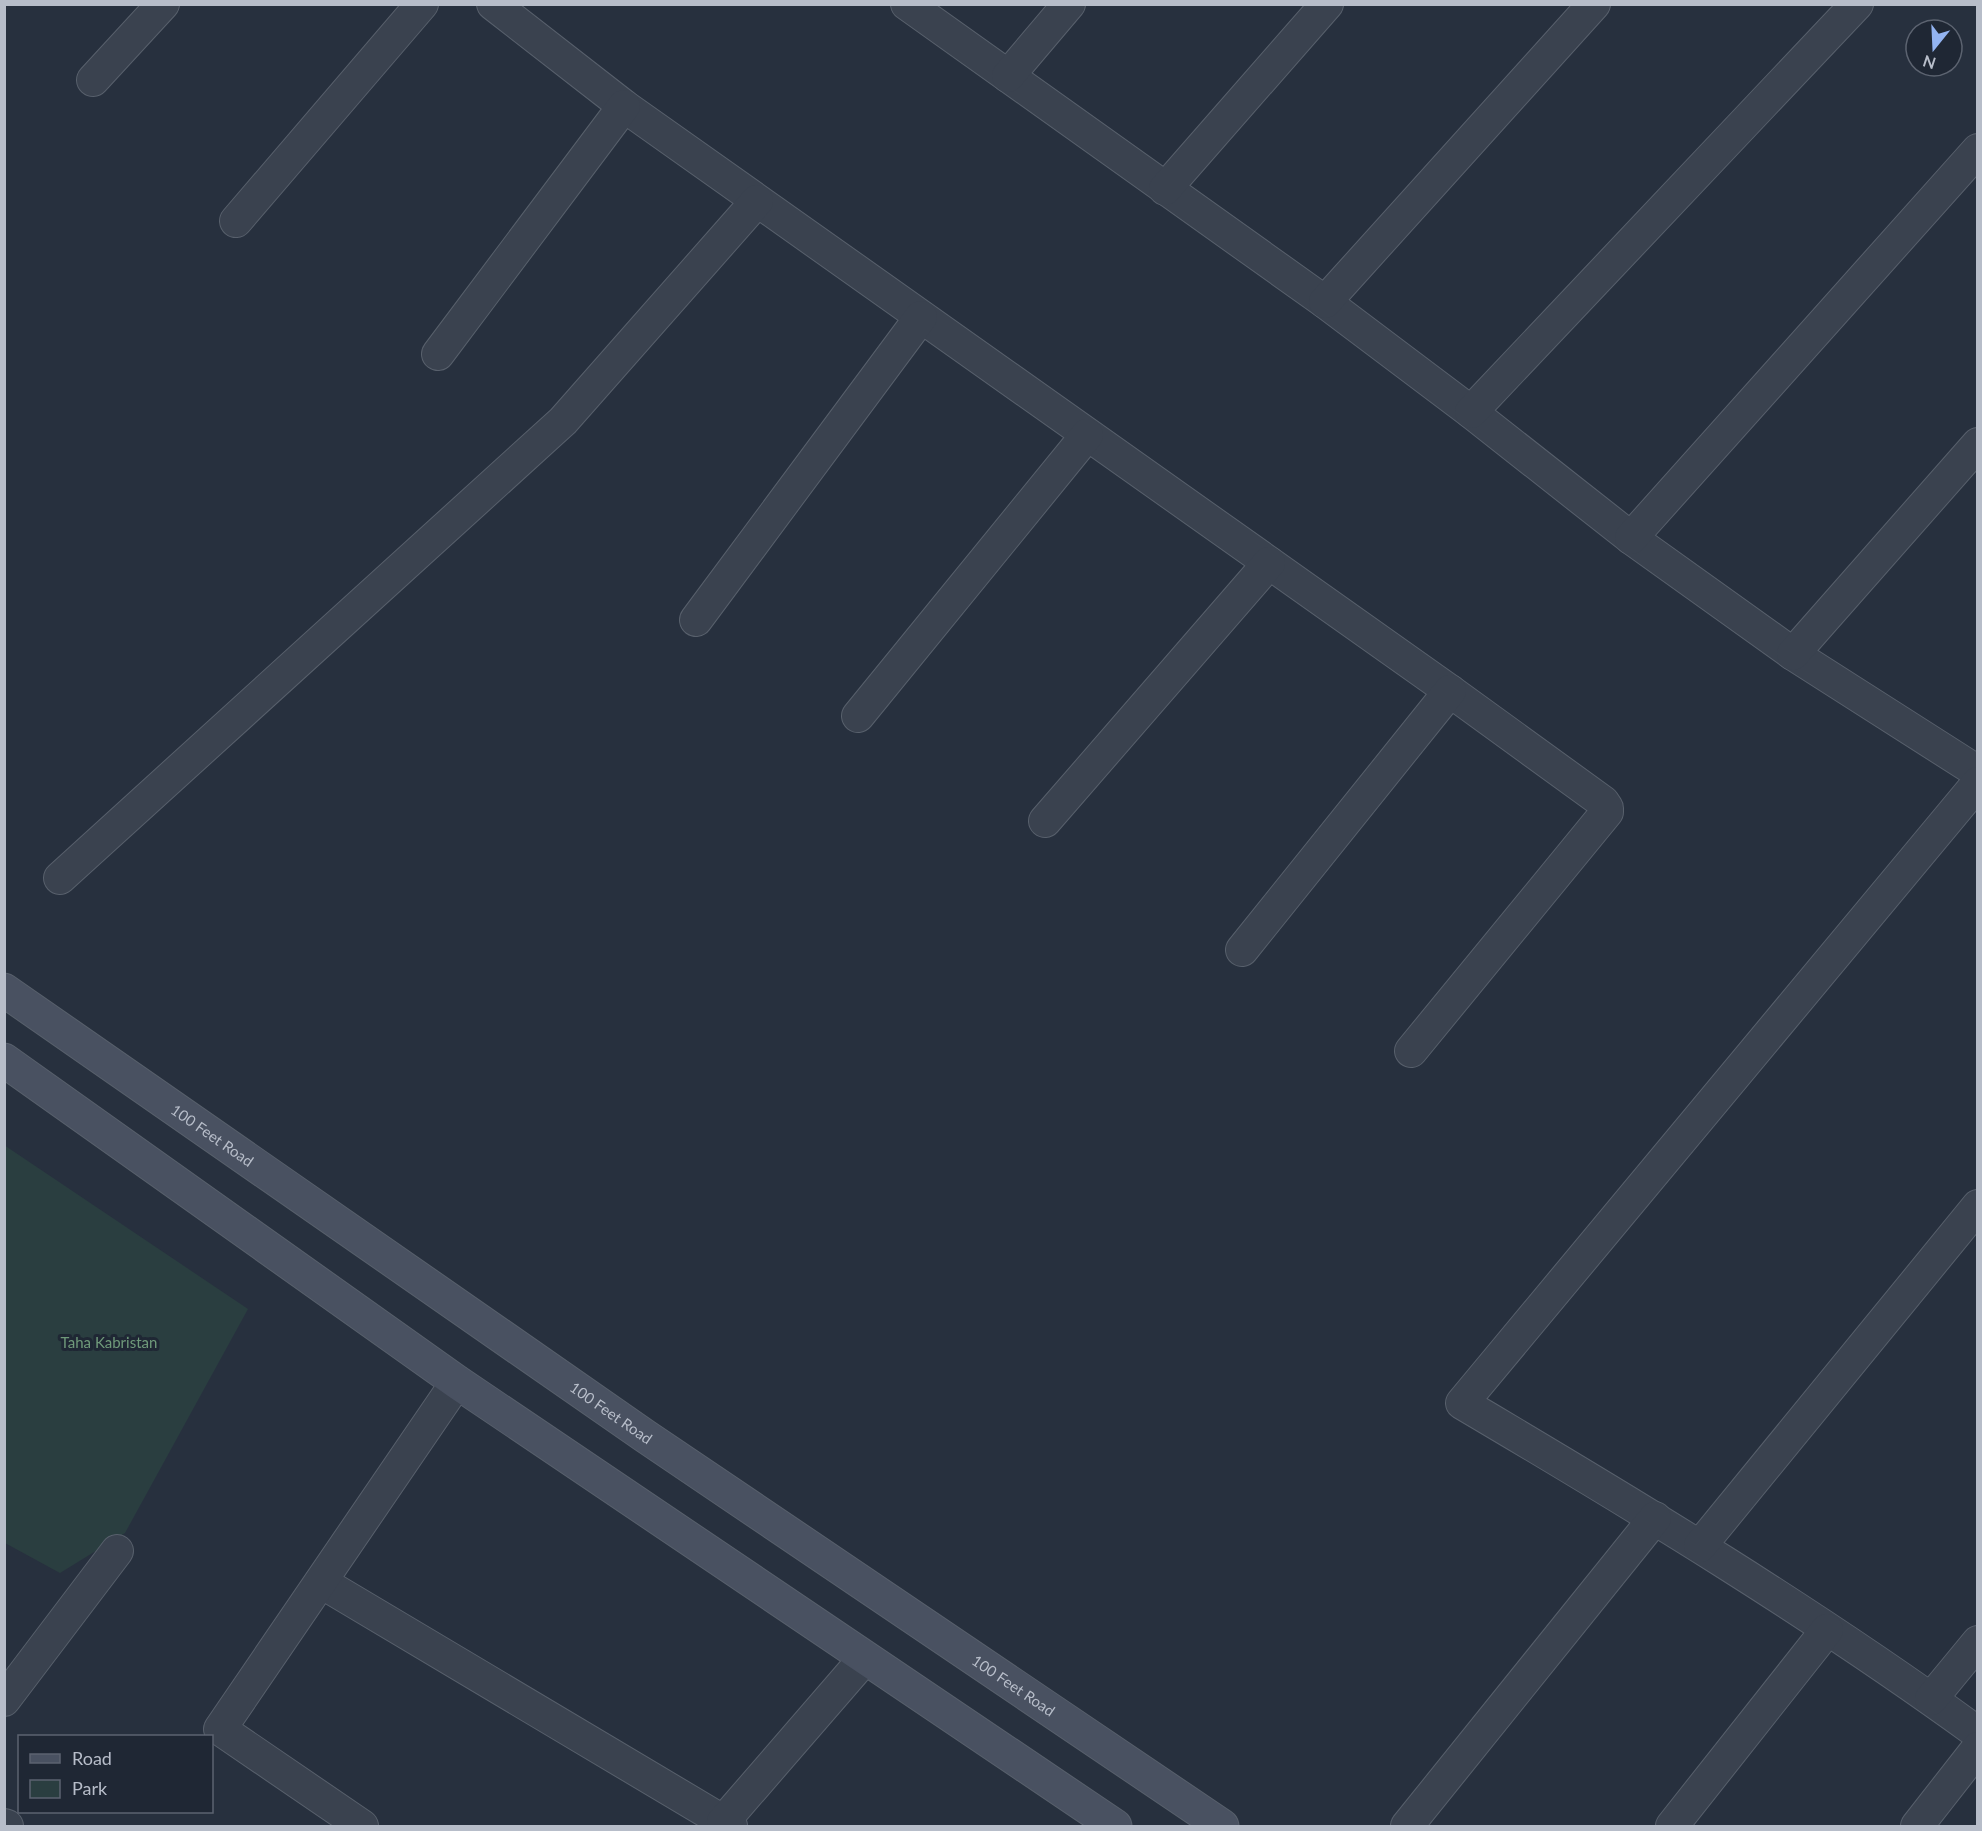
<svg xmlns="http://www.w3.org/2000/svg" width="1982" height="1831" font-family="Lato,sans-serif">
<style>
.green{fill:#2a3e40}
.lines{fill:none;stroke-linecap:round;stroke-linejoin:round}
.minor-casing{stroke:#58606c;stroke-width:34}
.secondary-casing{stroke:#58606c;stroke-width:35}
.minor{stroke:#3a424f;stroke-width:32}
.secondary{stroke:#495161;stroke-width:33}
.labels{text-anchor:middle;dominant-baseline:central;stroke-width:6;stroke-linejoin:round;paint-order:stroke}
.street-label{font-size:15px;fill:#b7bdc9;stroke:#1f2734}
.park-label{font-size:15px;fill:#6f997a;stroke:#1f2734}
</style>
<rect width="100%" height="100%" fill="#27303e"/>
<path class="green" d="M4,1145L248,1309L125,1533L60,1573L5,1543Z"/>
<g class="lines">
<g class="minor-casing">
<g id="minor">
<path d="M493,4L624,106L1450,691L1603,802L1607,808V812L1411,1051"/>
<path d="M907,4L1325,302L1471,412L1631,538L1793,654L1978,772"/>
<path d="M1008,76L1069,4"/>
<path d="M93,80L163,4"/>
<path d="M1165,189L1327,4"/>
<path d="M236,221L422,4"/>
<path d="M1325,302L1594,4"/>
<path d="M438,354L624,106"/>
<path d="M1471,412L1857,4"/>
<path d="M1631,538L1978,150"/>
<path d="M696,620L921,317"/>
<path d="M1793,654L1978,444"/>
<path d="M858,716L1087,435"/>
<path d="M1978,783L1462,1403C1638,1507 1813,1613 1978,1733"/>
<path d="M1045,821L1269,563"/>
<path d="M60,878L563,421L757,201"/>
<path d="M1242,950L1450,691"/>
<path d="M1700,1546L1978,1206"/>
<path d="M321,1582L731,1826"/>
<path d="M1931,1699L1978,1642"/>
<path d="M4,1700L117,1551"/>
<path d="M723,1822L865,1658"/>
<path d="M4,1825L7,1826"/>
<path d="M362,1826L220,1729L457,1382"/>
<path d="M1407,1826L1655,1518"/>
<path d="M1672,1826L1827,1630"/>
<path d="M1917,1826L1978,1748"/>
</g>
</g>
<g class="secondary-casing">
<g id="secondary">
<path id="s1" d="M4,990L645,1436L1222,1826"/>
<path d="M4,1060L457,1382L1115,1826"/>
</g>
</g>
<use href="#minor" class="minor"/>
<use href="#secondary" class="secondary"/>
</g>
<g class="labels">
<g class="street-label">
<text stroke="none"><textPath href="#s1" startOffset="254">100 Feet Road</textPath></text>
<text stroke="none"><textPath href="#s1" startOffset="740">100 Feet Road</textPath></text>
<text stroke="none"><textPath href="#s1" startOffset="1226">100 Feet Road</textPath></text>
</g>
<g class="park-label">
<text x="109" y="1342">Taha Kabristan</text>
</g>
</g>
<rect width="1982" height="1831" fill="none" stroke="#b7bdc9" stroke-width="12"/>
<rect x="18" y="1735" width="195" height="78" fill="#1f2734" stroke="#5c6370" stroke-width="1.5"/>
<rect x="30" y="1754" width="30" height="9" fill="#495161" stroke="#5c6370" stroke-width="1.5"/>
<text x="72" y="1765" font-size="18" fill="#b7bdc9">Road</text>
<rect x="30" y="1780" width="30" height="18" fill="#2a3e40" stroke="#5c6370" stroke-width="1.5"/>
<text x="72" y="1795" font-size="18" fill="#b7bdc9">Park</text>
<g transform="translate(1934 48) rotate(198)"><circle r="28" fill="#1f2734" stroke="#5c6370" stroke-width="1.5"/>
<path d="M0-4.5L10 22L0 15L-10 22Z" fill="#93b4f2"/>
<text y="-9" font-size="16" font-weight="bold" text-anchor="middle" fill="#b7bdc9">N</text>
</g>
</svg>
